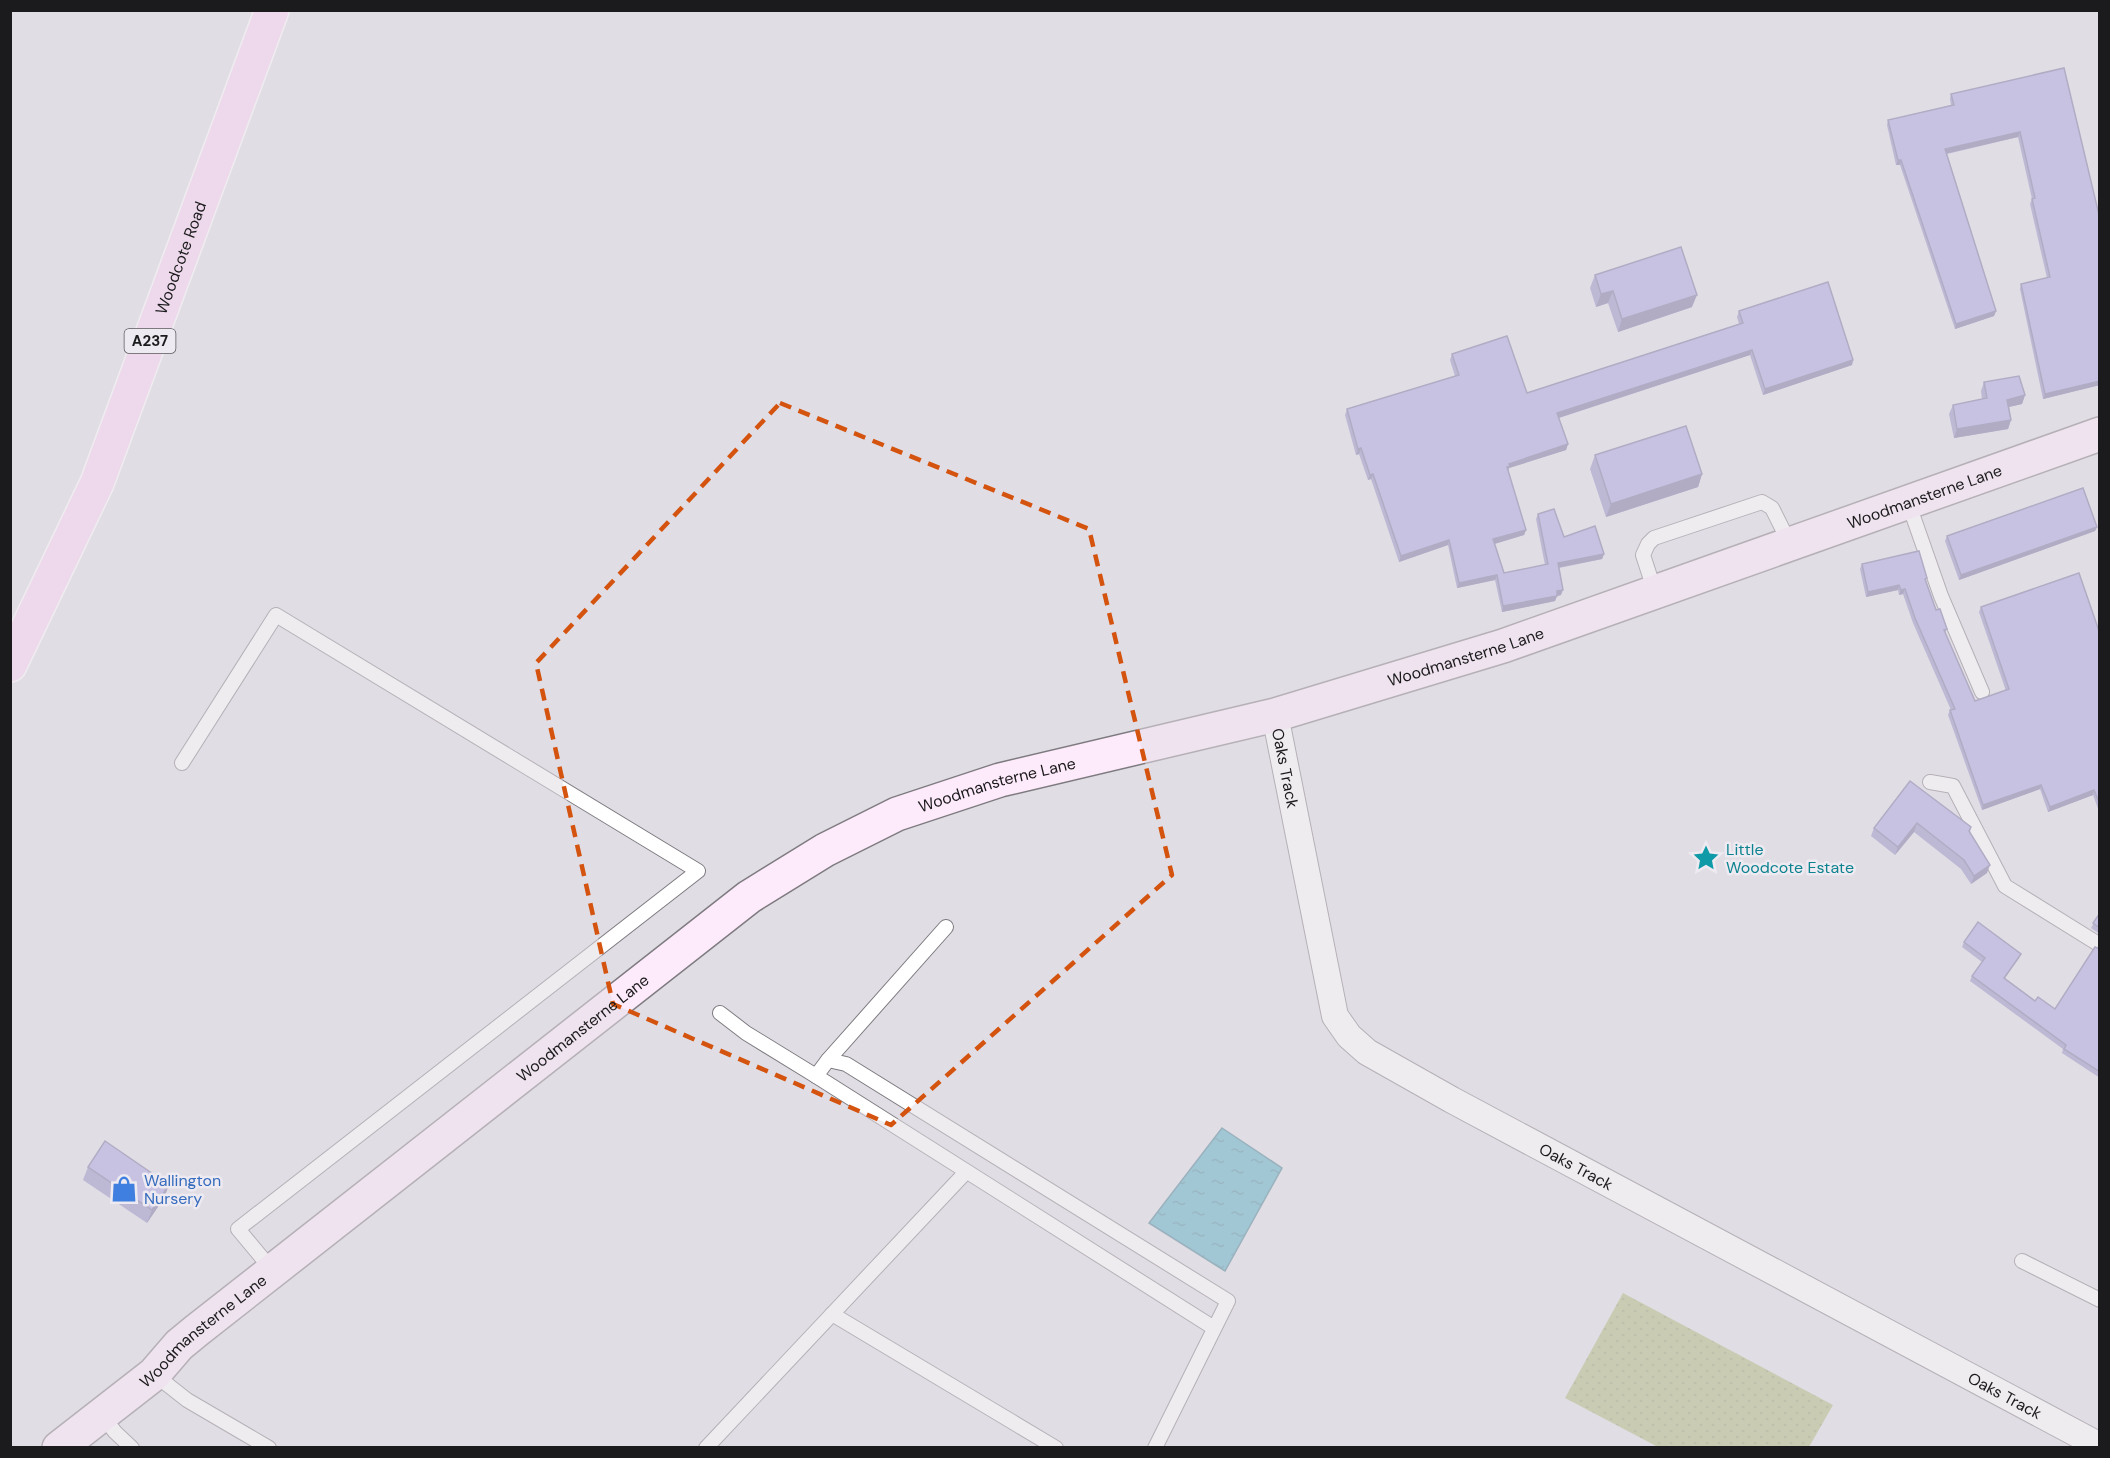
<svg xmlns="http://www.w3.org/2000/svg" width="2110" height="1458" font-family="'DM Sans',sans-serif">
<style>
.green{fill:url(#green-dots)}
.water{fill:url(#water-ripples);stroke:#427f90;stroke-width:1.5}
.lines{fill:none;stroke-linecap:round;stroke-linejoin:round}
.lane-casing{stroke:#7e7b80;stroke-width:16}
.street-casing{stroke:#7e7b80;stroke-width:28}
.secondary-casing{stroke:#7e7b80;stroke-width:36}
.primary-casing{stroke:#fff;stroke-width:36}
.lane{stroke:#fff;stroke-width:14}
.street{stroke:#fff;stroke-width:26}
.secondary{stroke:#fdeafa;stroke-width:33}
.primary{stroke:#fbd5f4;stroke-width:33}
.wall{fill:#908cc2}
.shaded-wall{fill:#75729e}
.building{fill:#a7a3e1;stroke:#75729e;stroke-width:1.5}
.marked{fill:none;stroke:#d4530e;stroke-width:4.5;stroke-dasharray:12 8;stroke-linejoin:round}
.labels{text-anchor:middle;dominant-baseline:central;stroke-width:5;stroke-linejoin:round;paint-order:stroke}
.shield{fill:#eeeaf1;stroke:#5a585c;stroke-width:1.5}
.shield-label{font-size:15px;font-weight:bold;fill:#1b1a1c}
.street-label{font-size:16px;fill:#1b1a1c;stroke:#eeeaf1}
.culture-label{font-size:16px;fill:#0d838f;stroke:#eeeaf1;text-anchor:start}
.shop-label{font-size:16px;fill:#366cbe;stroke:#eeeaf1;text-anchor:start}
</style>
<defs>
<pattern id="green-dots" width="8" height="8" patternUnits="userSpaceOnUse" patternTransform="scale(1.5)"><rect width="8" height="8" fill="#aab979"/><path d="M2 2h.1M6 6h.1" fill="none" stroke="#929e68" stroke-width="1.8" stroke-linecap="round"/></pattern>
<pattern id="water-ripples" width="26" height="14" patternUnits="userSpaceOnUse" patternTransform="scale(1.5)"><rect width="26" height="14" fill="#53aac1"/><path d="M2 4q2-2 4 0t4 0M15 11q2-2 4 0t4 0" fill="none" stroke="#448a9c"/></pattern>
</defs>
<rect width="100%" height="100%" fill="#e1dde4"/>
<path class="green" d="M1623,1293L1833,1405L1809,1447H1658L1565,1398Z"/>
<path class="water" d="M1222,1128L1282,1168L1225,1271L1149,1223Z"/>
<g class="lines">
<g class="lane-casing">
<g id="lane">
<path d="M1908,502L1941,596L1982,692"/>
<path d="M1655,592L1643,555L1648,544L1654,538L1762,502L1772,508L1790,544"/>
<path d="M182,763L276,615L698,871L238,1229L273,1271"/>
<path d="M1930,782L1953,786L2005,886L2100,945"/>
<path d="M720,1013L746,1033L816,1076"/>
<path d="M828,1060L946,927"/>
<path d="M2022,1261L2100,1300"/>
<path d="M832,1314L1056,1448"/>
<path d="M154,1374L187,1400L269,1448"/>
<path d="M101,1414L115,1432L132,1448"/>
<path d="M706,1448L966,1172"/>
<path d="M1155,1448L1228,1301L846,1064L828,1060L816,1076L1214,1328"/>
</g>
</g>
<g class="street-casing">
<g id="street">
<path id="s1" d="M1275,715L1335,1016L1349,1036L1367,1052L1452,1100L2100,1446"/>
</g>
</g>
<g class="secondary-casing">
<g id="secondary">
<path id="s2" d="M59,1448L154,1374L179,1345L196,1331L749,897L825,850L897,814L1000,780L1275,715L1503,646L2100,434"/>
</g>
</g>
<g class="primary-casing">
<g id="primary">
<path id="s3" d="M10,665L97,483L272,10"/>
</g>
</g>
<use href="#lane" class="lane"/>
<use href="#street" class="street"/>
<use href="#secondary" class="secondary"/>
<use href="#primary" class="primary"/>
</g>
<g class="wall">
<path d="M2064,68L2100,219V385L2043,399L2020,289L2021,284L2047,278L2030,204L2032,199L2018,137L1947,154L1996,311L1994,316L1955,329L1900,165H1896L1887,125L1888,120L1951,105L1950,99L1951,94Z"/>
<path d="M1595,275L1692,307L1618,332L1608,303L1596,307L1590,288Z"/>
<path d="M1739,311L1853,360L1852,365L1763,395L1750,355L1559,418L1568,444L1566,450L1509,468L1508,471L1526,530L1524,535L1494,544L1504,573L1545,565L1536,519L1538,514L1564,537L1604,554L1602,559L1559,568L1561,595L1557,596L1555,601L1502,612L1495,580L1457,588L1448,545L1399,562L1371,479L1368,480L1359,454L1356,455L1345,415L1347,409L1455,376L1450,360L1452,354L1527,393L1739,324L1737,317Z"/>
<path d="M1984,382L2025,395L2022,404L2009,407L2011,420L2008,429L1954,438L1949,414L1953,405L1982,399L1981,391Z"/>
<path d="M1595,455L1702,474L1698,487L1606,517L1590,469Z"/>
<path d="M2097,527L2095,531L1959,580L1945,541L1947,536Z"/>
<path d="M1862,564L1926,581L1936,610L1947,629L1945,633L1975,701L2006,691L1979,612L1981,607L2100,634V814L2093,795L2048,812L2040,789L1982,810L1948,715L1950,710H1951L1913,623L1903,594L1899,595L1898,590L1866,597L1860,569Z"/>
<path d="M1910,781L1971,827L1970,832L1987,873L1971,884L1961,869L1914,832L1895,855L1871,836L1874,828Z"/>
<path d="M2100,913V934L2091,928Z"/>
<path d="M1964,942L2021,954L2019,958L2005,978L2035,1001L2055,1009L2100,949V1078L2062,1053L2063,1049L1970,981L1972,976L1982,962L1962,947Z"/>
<path d="M88,1167L164,1198L147,1223L83,1180Z"/>
</g>
<g class="shaded-wall">
<path d="M2020,132L2018,137L1944,154L1945,149Z"/>
<path d="M1898,160H1901L1900,165H1896Z"/>
<path d="M1613,291L1608,303L1596,307L1601,294Z"/>
<path d="M1697,295L1692,307L1618,332L1622,319Z"/>
<path d="M1996,311L1994,316L1955,329L1956,324Z"/>
<path d="M1752,350L1750,355L1555,419L1557,413Z"/>
<path d="M1853,360L1852,365L1763,395L1765,389Z"/>
<path d="M2100,381V385L2043,399L2045,394Z"/>
<path d="M2025,395L2022,404L2004,408L2007,400Z"/>
<path d="M2011,420L2008,429L1954,438L1957,429Z"/>
<path d="M1568,444L1566,450L1509,468L1508,471L1505,472L1509,464Z"/>
<path d="M1361,448L1359,454L1356,455L1358,449Z"/>
<path d="M1373,474L1371,479L1368,480L1370,475Z"/>
<path d="M1702,474L1698,487L1606,517L1611,504Z"/>
<path d="M2097,527L2095,531L1959,580L1961,575Z"/>
<path d="M1526,530L1524,535L1491,545L1493,539Z"/>
<path d="M1449,540L1448,545L1399,562L1401,556Z"/>
<path d="M1604,554L1602,559L1556,568L1558,563Z"/>
<path d="M1497,575L1495,580L1457,588L1459,583Z"/>
<path d="M1899,585L1898,590L1866,597L1868,592Z"/>
<path d="M1905,589L1903,594L1899,595L1901,590Z"/>
<path d="M1563,590L1561,595L1557,596L1555,601L1502,612L1503,606Z"/>
<path d="M2041,785L2040,789L1982,810L1983,805Z"/>
<path d="M2094,790L2093,795L2048,812L2050,807Z"/>
<path d="M1917,823L1914,832L1895,855L1898,847Z"/>
<path d="M1990,865L1987,873L1971,884L1974,876Z"/>
<path d="M2021,954L2019,958L2002,982L2004,978Z"/>
<path d="M169,1185L164,1198L147,1223L152,1210Z"/>
</g>
<g class="building">
<path d="M2064,68L2100,219V381L2045,394L2021,284L2050,277L2032,199L2035,198L2020,132L1945,149L1996,311L1956,324L1901,160H1898L1888,120L1954,105L1951,94Z"/>
<path d="M1681,247L1697,295L1622,319L1613,291L1601,294L1595,275Z"/>
<path d="M1828,282L1853,360L1765,389L1752,350L1557,413L1568,444L1509,464L1510,466L1507,467L1526,530L1493,539L1504,573L1548,564L1538,514L1554,509L1564,537L1595,526L1604,554L1558,563L1563,590L1557,591V596L1503,606L1497,575L1459,583L1449,540L1401,556L1373,474L1370,475L1361,448L1358,449L1347,409L1459,375L1452,354L1507,336L1527,393L1743,323L1739,311Z"/>
<path d="M2019,376L2025,395L2007,400L2011,420L1957,429L1953,405L1987,398L1984,382Z"/>
<path d="M1686,426L1702,474L1611,504L1595,455Z"/>
<path d="M2083,488L2097,527L1961,575L1947,536Z"/>
<path d="M1919,551L1927,578L1925,579L1936,610L1940,609L1947,629L1944,630L1975,701L2009,689L1981,607L2079,573L2100,634V804L2094,790L2050,807L2041,785L1983,805L1950,710L1955,709L1915,618L1905,589L1901,590L1899,585L1868,592L1862,564Z"/>
<path d="M1910,781L1971,827L1969,831L1990,865L1974,876L1964,860L1917,823L1898,847L1874,828Z"/>
<path d="M2100,913V928L2093,923Z"/>
<path d="M1978,922L2021,954L2004,978L2035,1001L2038,997L2055,1009L2095,947L2100,949V1072L2064,1049L2066,1045L1972,976L1985,958L1964,942Z"/>
<path d="M105,1141L169,1185L152,1210L88,1167Z"/>
</g>
<path d="M0 0H2110V1458H0ZM780,403L1089,529L1172,875L891,1125L613,1004L536,663Z" fill="#e1dde4" fill-opacity=".55" fill-rule="evenodd"/>
<path class="marked" d="M780,403L1089,529L1172,875L891,1125L613,1004L536,663Z"/>
<defs>
<g id="sight-bare" transform="scale(2.07)"><path d="M0-6L1.8-2.2L6-1.7L2.9 1.2L3.7 5.4L0 3.3L-3.7 5.4L-2.9 1.2L-6-1.7L-1.8-2.2Z" fill="#0f9aa8" stroke="#eeeaf1" stroke-width="2.5" paint-order="stroke"/></g>
<g id="shop-bare" transform="scale(2.07)"><path d="M-5-2.5h2.3a2.7 3.5 0 0 1 5.4 0H5L5.5 6h-11ZM-1.5-2.5h3a1.5 2.3 0 0 0-3 0Z" fill="#3f7fe0" stroke="#eeeaf1" stroke-width="2.5" paint-order="stroke"/></g>
</defs>
<g fill-rule="evenodd">
<use href="#sight-bare" x="1706" y="858"/>
<use href="#shop-bare" x="124" y="1189"/>
</g>
<g class="labels">
<rect class="shield" x="124.5" y="329" width="51" height="24" rx="4.5"/>
<g class="shield-label">
<text x="150" y="341">A237</text>
</g>
<g class="street-label">
<text stroke="none"><textPath href="#s3" startOffset="442">Woodcote Road</textPath></text>
<text stroke="none"><textPath href="#s2" startOffset="2130">Woodmansterne Lane</textPath></text>
<text stroke="none"><textPath href="#s2" startOffset="1644">Woodmansterne Lane</textPath></text>
<text stroke="none"><textPath href="#s1" startOffset="54">Oaks Track</textPath></text>
<text stroke="none"><textPath href="#s2" startOffset="1158">Woodmansterne Lane</textPath></text>
<text stroke="none"><textPath href="#s2" startOffset="672">Woodmansterne Lane</textPath></text>
<text stroke="none"><textPath href="#s1" startOffset="594">Oaks Track</textPath></text>
<text stroke="none"><textPath href="#s2" startOffset="186">Woodmansterne Lane</textPath></text>
<text stroke="none"><textPath href="#s1" startOffset="1080">Oaks Track</textPath></text>
</g>
<g class="culture-label">
<text x="1726" y="849">Little<tspan x="1726" dy="18">Woodcote Estate</tspan></text>
</g>
<g class="shop-label">
<text x="144" y="1180">Wallington<tspan x="144" dy="18">Nursery</tspan></text>
</g>
</g>
<rect width="2110" height="1458" fill="none" stroke="#1b1a1c" stroke-width="24"/>
</svg>
